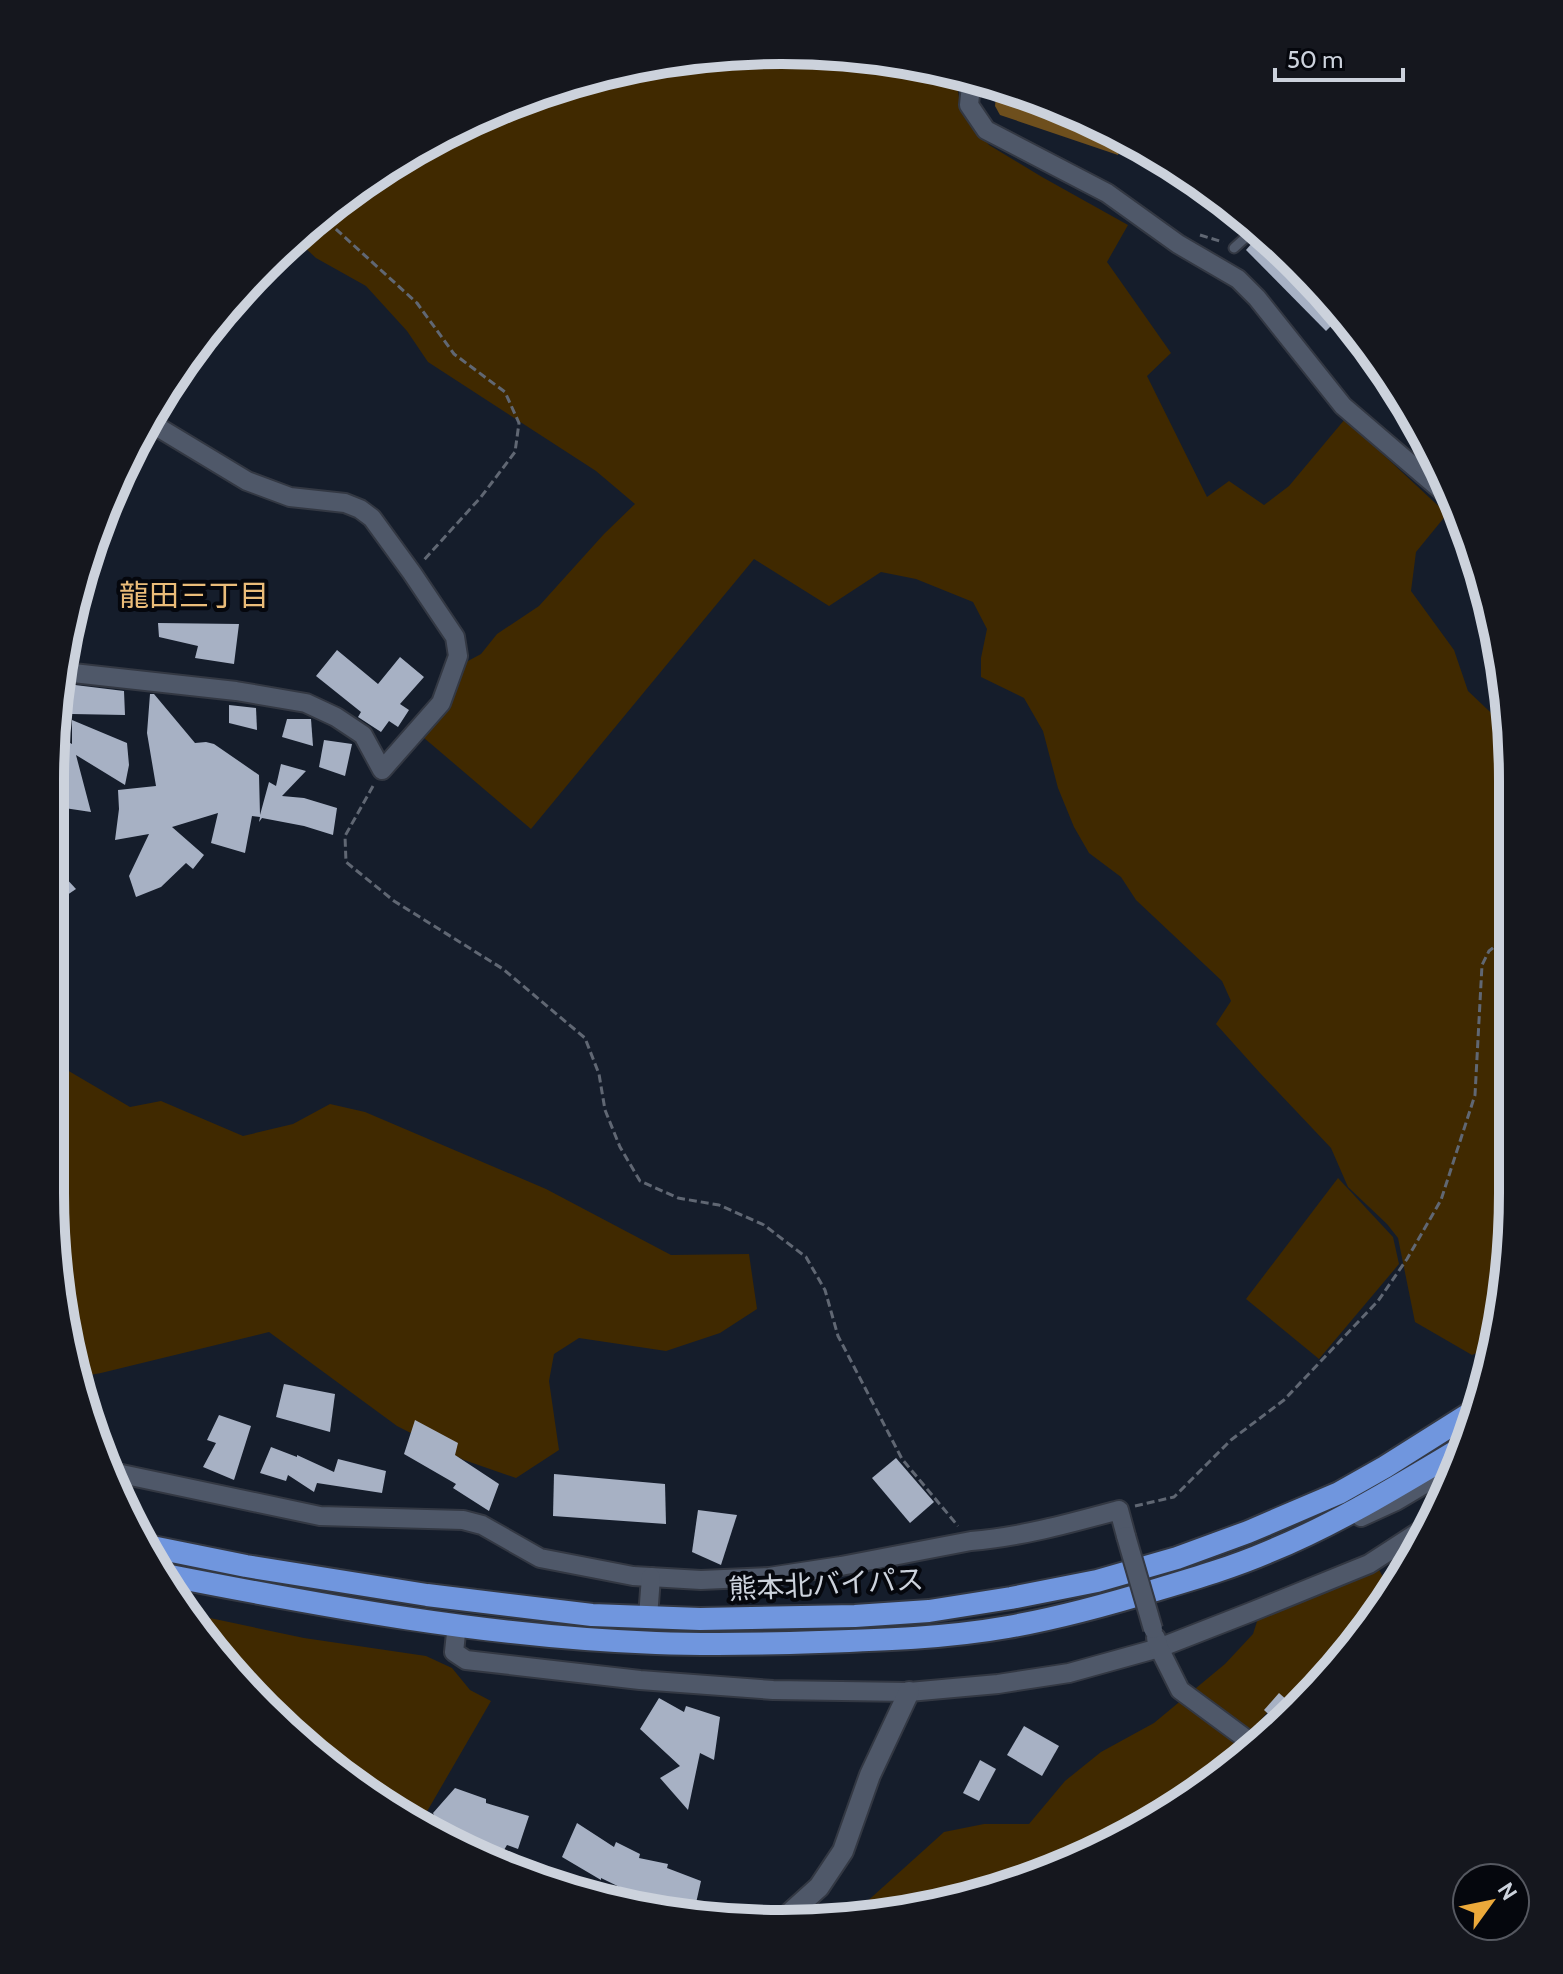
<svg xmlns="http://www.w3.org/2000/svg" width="1563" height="1974" font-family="Cabin,'Noto Sans JP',sans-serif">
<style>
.green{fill:#402900}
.water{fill:#6e4f1d}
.building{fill:#a7b1c4}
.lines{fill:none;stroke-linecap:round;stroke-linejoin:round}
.service-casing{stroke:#333843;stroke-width:13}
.minor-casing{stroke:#333843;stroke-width:22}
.tertiary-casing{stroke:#333843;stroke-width:24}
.trunk-casing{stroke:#333843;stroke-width:26}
.path{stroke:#606773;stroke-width:3;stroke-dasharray:8 4;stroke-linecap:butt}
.service{stroke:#4f5869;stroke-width:9}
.minor{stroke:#4f5869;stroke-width:18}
.tertiary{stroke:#4f5869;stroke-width:20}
.trunk{stroke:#7096de;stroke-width:22}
.minor-bridge-casing{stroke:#333843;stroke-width:22;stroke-linecap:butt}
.minor-bridge{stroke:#4f5869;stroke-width:18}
.labels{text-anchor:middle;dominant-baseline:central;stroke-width:8;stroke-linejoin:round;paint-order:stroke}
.street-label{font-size:28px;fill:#ccd2dc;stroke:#05070d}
.neighbourhood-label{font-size:30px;fill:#eabc79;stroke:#05070d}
.rim{fill:none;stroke:#ccd2dc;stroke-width:10}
</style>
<rect width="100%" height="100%" fill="#151d2b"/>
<g class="green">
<path d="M830,52L955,72L961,110L989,145L1042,177L1128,225L1107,262L1171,353L1147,376L1207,497L1229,481L1264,505L1289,486L1345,419L1447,514L1416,552L1411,591L1454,650L1468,691L1507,728L1511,734L1513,1193L1499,1335L1496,1344L1472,1355L1415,1322L1398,1238L1387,1224L1348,1187L1331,1148L1260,1073L1216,1024L1231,1001L1222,981L1136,900L1121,877L1089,853L1074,827L1058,788L1043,731L1024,698L981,677V658L987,629L973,602L916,579L881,572L829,606L754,559L531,829L417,732L453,669L481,654L497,634L539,606L604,534L635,504L596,471L428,362L407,331L366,286L316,258L300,243L416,148L547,89L686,56Z"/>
<path d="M1159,159L1223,199L1218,203L1196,193Z"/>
<path d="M50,1060L130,1107L161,1101L243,1136L293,1124L330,1104L365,1112L546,1189L671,1255L749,1254L757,1309L720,1333L666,1351L579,1338L554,1354L549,1381L559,1450L516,1478L464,1460L397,1426L269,1332L101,1373L74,1378L50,1193Z"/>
<path d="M1338,1178L1393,1237L1399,1264L1319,1359L1246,1299Z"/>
<path d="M1377,1566L1390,1590L1362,1637L1292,1712L1276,1702L1226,1760L1214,1778L1147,1826L970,1899L852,1915L944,1832L984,1824H1029L1065,1781L1101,1752L1154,1723L1225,1664L1253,1634L1261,1609Z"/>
<path d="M191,1614L304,1638L426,1656L452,1668L470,1690L491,1701L418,1827L264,1709Z"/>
</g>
<path class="water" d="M997,85L1105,126L1118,134L1122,141L1118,155L1000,115L995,106Z"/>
<g class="building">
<path d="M1261,233L1332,300L1342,315L1326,331L1246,250Z"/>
<path d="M158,623L239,624L234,664L195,658L198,646L159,637Z"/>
<path d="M337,650L378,684L400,657L424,677L400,704L409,710L398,727L389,721L381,732L358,717L361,712L316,676Z"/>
<path d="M67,684L124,691L125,715L72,714V705L65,703Z"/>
<path d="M150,694H154L195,743L206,742L214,744L259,775L260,815L269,782L276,786L281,764L306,771L282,796L304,798L337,808L333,835L304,826L262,818L259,822L260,817L252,816L245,853L211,843L218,813L172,827L204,855L193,869L186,863L161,887L136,897L129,876L149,834L115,840L119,809L118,790L156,786L147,733Z"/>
<path d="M229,705L256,708L257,730L229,723Z"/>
<path d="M287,719H311L313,746L282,737Z"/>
<path d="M72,720L127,743L129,765L125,785L76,755L91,812L51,806L52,733L72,744Z"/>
<path d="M324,740L352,744L345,776L319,767Z"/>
<path d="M51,862L76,889L51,906Z"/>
<path d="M284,1384L335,1394L330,1432L276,1417Z"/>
<path d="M219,1415L251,1426L234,1480L203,1467L216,1443L207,1440Z"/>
<path d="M415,1420L458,1443L455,1455L499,1484L489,1511L453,1488L456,1484L404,1454Z"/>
<path d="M271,1447L297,1457V1455L334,1472L338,1459L386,1471L382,1493L317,1483L314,1492L288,1475L286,1481L260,1473Z"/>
<path d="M896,1458L934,1502L910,1523L872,1478Z"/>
<path d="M554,1474L665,1484L666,1524L553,1516Z"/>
<path d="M698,1510L737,1515L721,1565L692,1552Z"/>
<path d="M1279,1693L1296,1708L1280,1725L1264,1710Z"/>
<path d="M659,1698L684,1712L686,1706L720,1717L714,1760L700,1753L688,1810L660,1778L680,1766L640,1729Z"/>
<path d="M1024,1726L1059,1746L1042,1776L1007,1755Z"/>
<path d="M980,1760L996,1769L979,1801L963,1793Z"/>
<path d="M455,1788L486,1799V1803L529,1816L518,1849L507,1845L498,1860L447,1839L450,1828L440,1827L433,1813Z"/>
<path d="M577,1823L614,1847L616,1842L640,1854L639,1858L668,1864L667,1868L701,1881L694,1912L681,1911L660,1901L658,1908L647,1906L633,1900L634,1894L601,1878V1880L562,1857Z"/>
</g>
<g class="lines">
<g class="service-casing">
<g id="service">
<path d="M1234,248L1256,228"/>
<path d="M1347,321L1345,325C1351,342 1361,350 1375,360"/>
</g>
</g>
<g class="minor-casing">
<g id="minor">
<path d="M972,75L969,105L986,130L1107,193L1178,244L1238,279L1257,298L1343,406L1448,496"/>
<path d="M64,672L236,691L306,703L336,717L363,735L382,770L441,703L458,656L455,637L412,573L372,518L360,509L345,503L290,497L247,481L146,420"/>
<path d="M112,1472L320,1516L463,1520L482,1525L540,1558L633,1576L701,1580L769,1577L841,1566L971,1541C1021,1537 1071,1523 1119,1510L1126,1536"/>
<path d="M1361,1517L1396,1501L1460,1463"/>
<path d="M648,1617L651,1577"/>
<path d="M457,1624L454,1652L466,1660L640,1680L773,1690L909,1692L998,1684L1069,1673L1159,1648L1251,1612L1369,1564L1426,1527"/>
<path d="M1156,1638L1159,1648L1180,1690L1257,1747"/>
</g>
</g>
<g class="tertiary-casing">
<path id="tertiary" d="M778,1924L819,1887L843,1851L870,1775L909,1692"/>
</g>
<g class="trunk-casing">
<g id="trunk">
<path d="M142,1545L246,1566L427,1595L592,1615L700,1619L855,1616L929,1611L1011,1598L1097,1581L1177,1558L1248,1532L1339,1493L1385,1467L1477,1409"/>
<path d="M160,1574C323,1606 489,1637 656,1643C710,1645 765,1644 819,1642C882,1640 946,1638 1008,1627C1059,1618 1110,1604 1159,1589C1196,1578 1233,1567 1268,1552C1337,1524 1401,1484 1465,1446"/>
</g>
</g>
<g class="path">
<path d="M327,221L417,303L454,354L505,392L519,423L515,452L481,497L423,561"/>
<path d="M1200,235L1223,242"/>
<path d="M373,786L345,836L346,862L394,901L503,969L585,1038L599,1074L605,1110L620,1147L640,1181L678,1198L719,1205L764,1225L806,1257L825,1290L838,1336L902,1459L958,1526"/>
<path d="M1135,1506L1174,1497L1231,1440L1284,1400L1378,1301L1407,1259L1441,1200L1475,1095L1482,965L1489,951L1512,933"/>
</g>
<use href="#service" class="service"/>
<use href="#minor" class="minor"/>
<use href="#tertiary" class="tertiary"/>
<use href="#trunk" class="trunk"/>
<g class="minor-bridge-casing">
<path id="minor-bridge" d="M1126,1536L1153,1629"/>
</g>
<use href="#minor-bridge" class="minor-bridge"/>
</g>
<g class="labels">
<g class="street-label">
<text transform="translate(826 1584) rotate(-3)">熊本北バイパス</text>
</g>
<g class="neighbourhood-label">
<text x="194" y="595">龍田三丁目</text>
</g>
</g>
<path d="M0 0H1563V1974H0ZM781 64H782A717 717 0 0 1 1499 781V1193A717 717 0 0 1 782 1910H781A717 717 0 0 1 64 1193V781A717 717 0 0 1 781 64Z" fill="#15171e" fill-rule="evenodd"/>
<path class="rim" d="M781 64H782A717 717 0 0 1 1499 781V1193A717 717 0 0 1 782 1910H781A717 717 0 0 1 64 1193V781A717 717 0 0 1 781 64Z"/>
<g transform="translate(1491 1902) rotate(57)"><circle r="38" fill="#05070d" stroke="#555860" stroke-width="2"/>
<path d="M0-6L14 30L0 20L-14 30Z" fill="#eca93a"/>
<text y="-12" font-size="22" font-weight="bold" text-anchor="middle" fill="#ccd2dc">N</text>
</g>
<path d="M1275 68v12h128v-12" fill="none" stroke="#ccd2dc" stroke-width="4"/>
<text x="1287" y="68" font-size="24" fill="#ccd2dc" stroke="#05070d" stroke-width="6" paint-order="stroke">50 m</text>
</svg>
